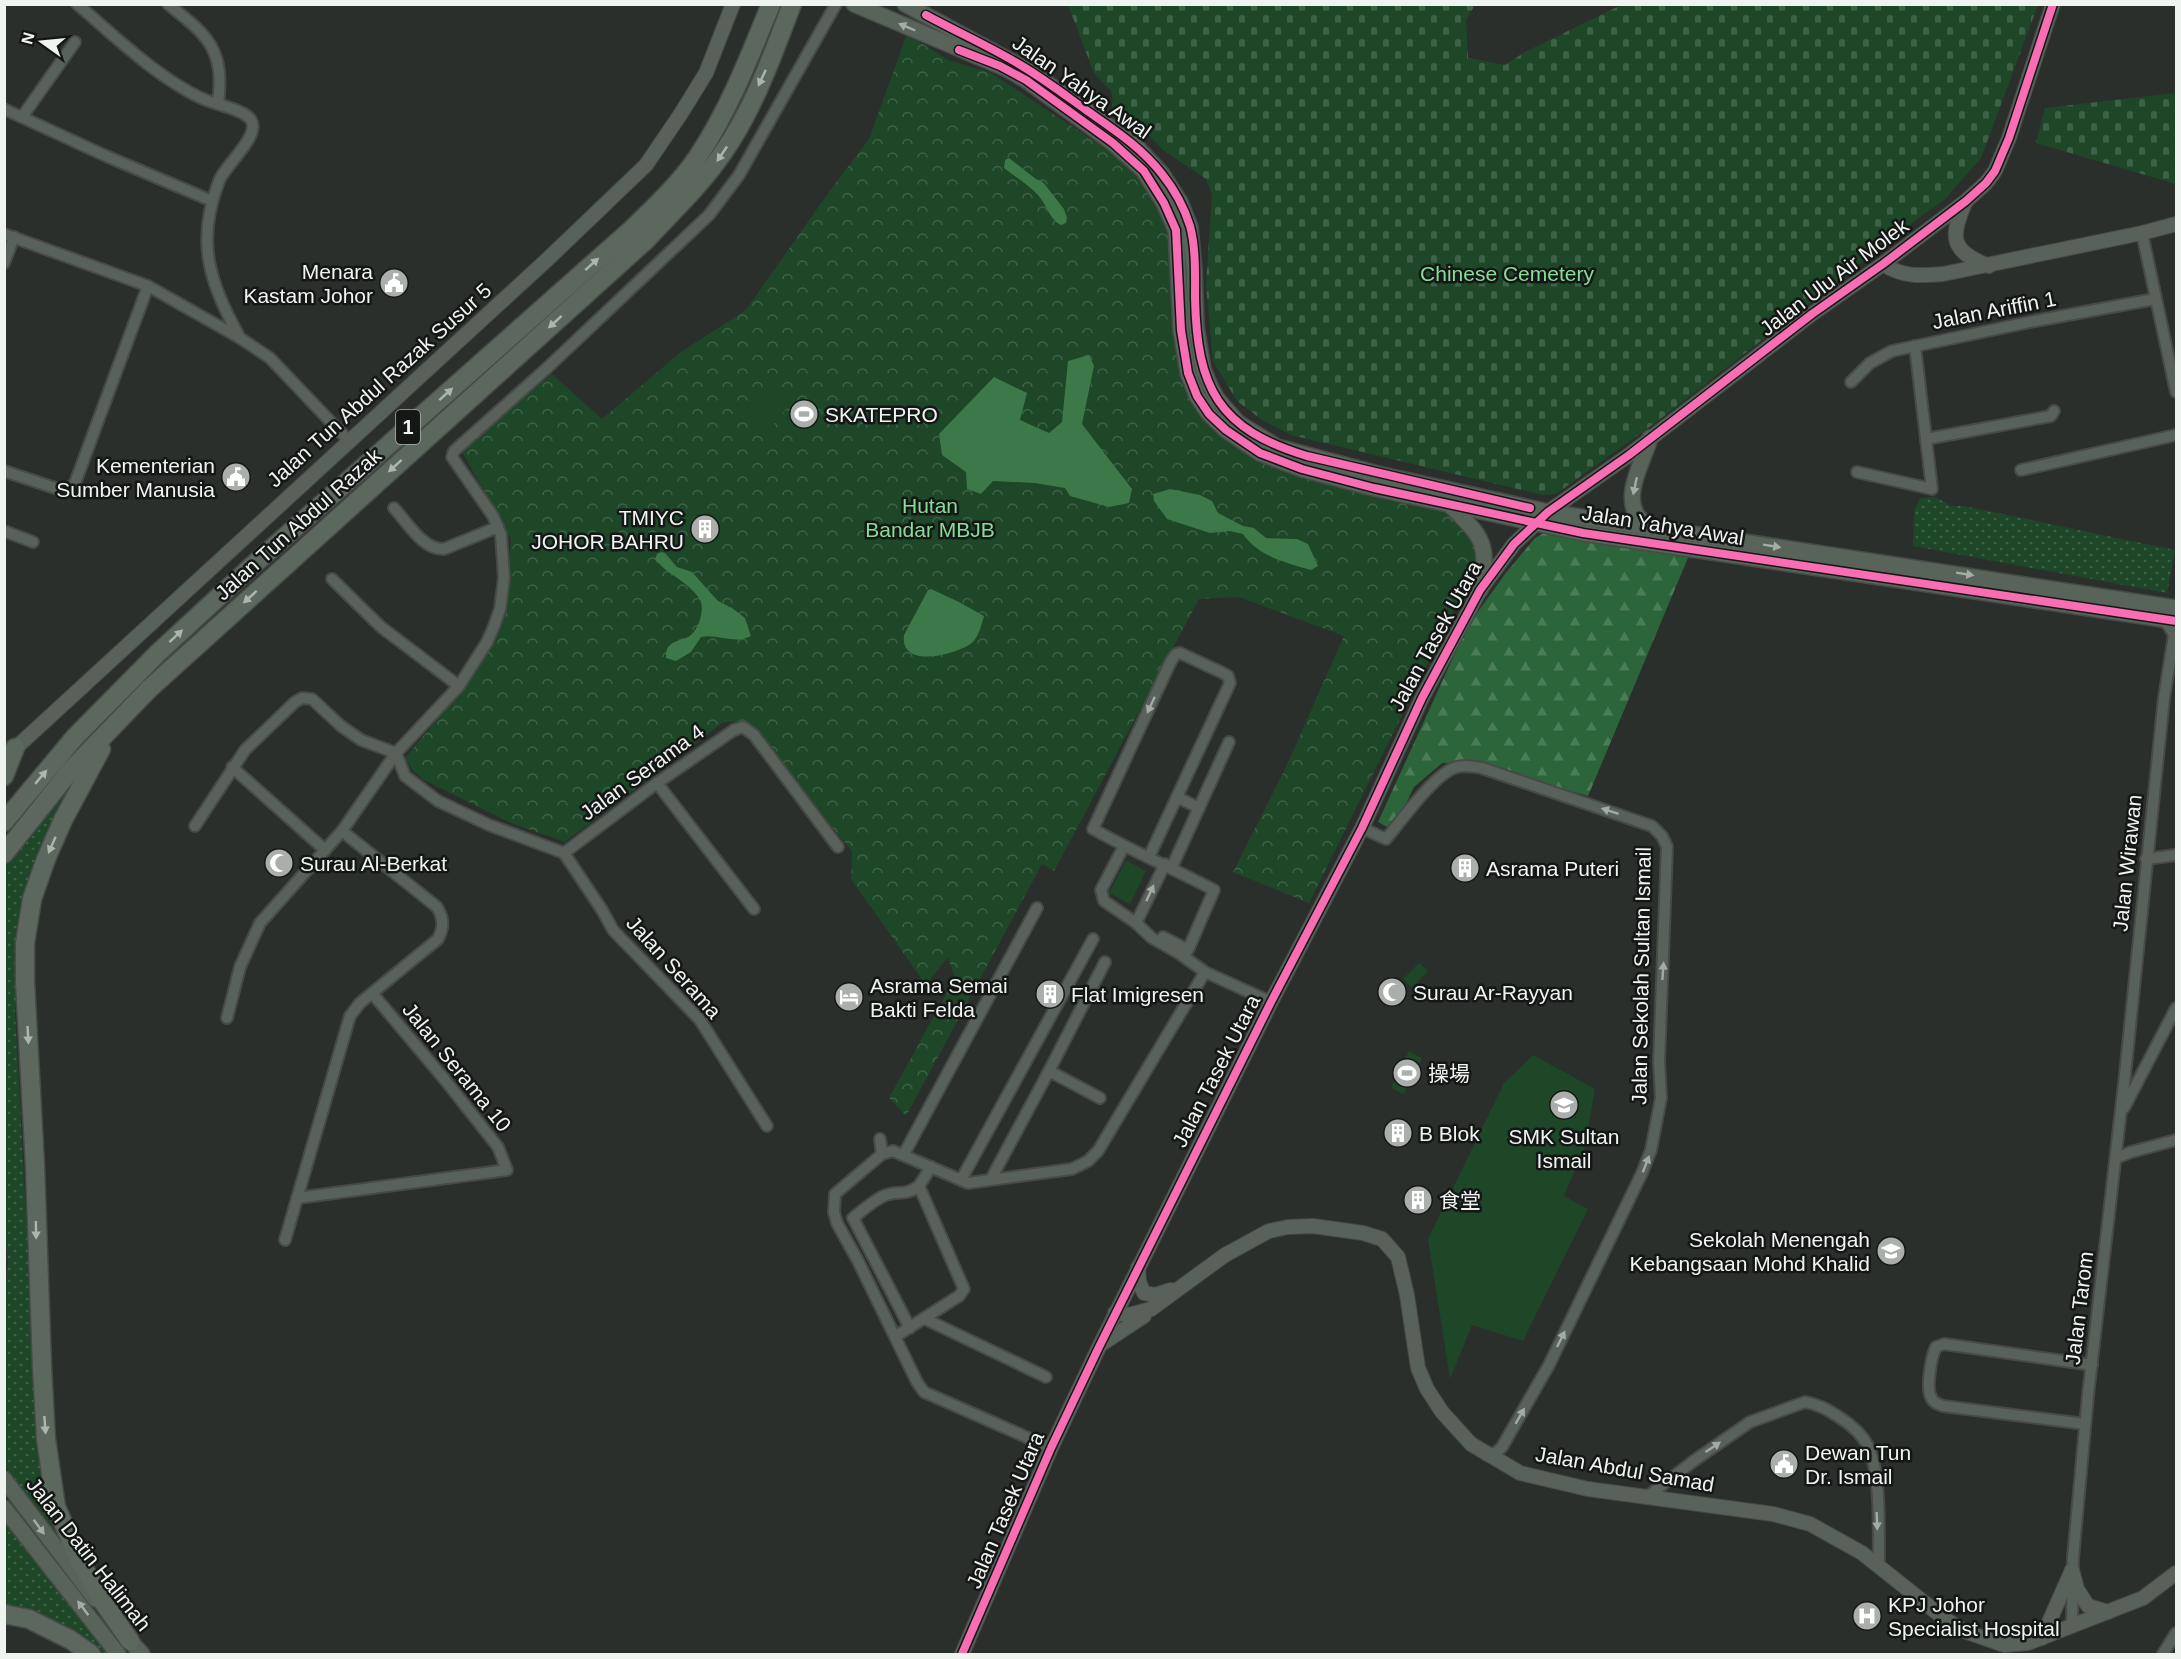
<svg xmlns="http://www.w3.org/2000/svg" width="2181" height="1659" font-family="Arial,'Noto Sans SC',sans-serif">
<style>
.grass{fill:url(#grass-dots)}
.forest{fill:url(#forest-firs)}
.cemetery{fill:url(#cemetery-stones)}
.park{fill:url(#park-crowns)}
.garden{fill:#1d4727}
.water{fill:#3d7849}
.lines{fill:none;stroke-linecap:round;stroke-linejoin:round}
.minor-casing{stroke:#474a48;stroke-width:14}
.tertiary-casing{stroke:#474a48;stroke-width:16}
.secondary-casing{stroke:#474a48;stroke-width:18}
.trunk-casing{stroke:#474a48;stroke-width:21}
.minor{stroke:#58625a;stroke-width:10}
.tertiary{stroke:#58625a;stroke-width:14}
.secondary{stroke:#58635a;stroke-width:15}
.trunk{stroke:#5c685e;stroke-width:18}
.cycleway-casing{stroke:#141715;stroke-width:11}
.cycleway{stroke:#f96db3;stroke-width:8}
.oneway{fill:#a4aca6}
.oneway2{fill:#adb5af}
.oneway3{fill:#a4aba6}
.labels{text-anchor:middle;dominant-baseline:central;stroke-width:5;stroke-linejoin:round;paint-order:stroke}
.shield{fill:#141715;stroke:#aeb2af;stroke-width:1.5}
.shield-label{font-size:20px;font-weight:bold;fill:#f0f4f1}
.street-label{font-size:21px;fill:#f0f4f1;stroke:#141715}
.poi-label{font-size:21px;fill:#f0f4f1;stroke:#141715;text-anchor:start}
.park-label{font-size:21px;fill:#86de96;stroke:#141715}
</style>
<defs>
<pattern id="grass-dots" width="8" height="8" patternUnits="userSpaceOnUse" patternTransform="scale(1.5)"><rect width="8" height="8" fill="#1d4727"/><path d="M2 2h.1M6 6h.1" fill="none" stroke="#3e6247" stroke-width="1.8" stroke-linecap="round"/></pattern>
<pattern id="forest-firs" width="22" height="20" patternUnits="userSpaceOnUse" patternTransform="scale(1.5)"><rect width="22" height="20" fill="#2d653a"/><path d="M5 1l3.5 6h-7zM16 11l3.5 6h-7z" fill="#4c7c57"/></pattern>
<pattern id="cemetery-stones" width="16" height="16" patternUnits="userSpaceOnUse" patternTransform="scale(1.5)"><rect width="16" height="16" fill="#1d4727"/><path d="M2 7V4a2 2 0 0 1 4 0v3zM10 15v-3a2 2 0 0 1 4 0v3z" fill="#3e6247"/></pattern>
<pattern id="park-crowns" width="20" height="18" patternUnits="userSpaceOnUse" patternTransform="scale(1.5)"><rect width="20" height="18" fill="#1d4727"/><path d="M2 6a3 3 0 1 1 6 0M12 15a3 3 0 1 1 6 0" fill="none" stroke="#3e6247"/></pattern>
</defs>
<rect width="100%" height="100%" fill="#2b2f2c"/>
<g class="grass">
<path d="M1935,497L1951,506H1964L2175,550L2167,593L1913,546L1914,512L1920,498Z"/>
<path d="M89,754L32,898L15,1011L34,1364L45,1509L61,1545L5,1466L4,1299L8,1263L4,1226L5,859Z"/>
<path d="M4,1518L107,1654H96L5,1611Z"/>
</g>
<path class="forest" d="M1549,530L1690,553L1588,796L1482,765L1442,763L1414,787L1393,830L1378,822L1467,627L1505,574L1535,538Z"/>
<g class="cemetery">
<path d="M1068,5H1475L1466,20L1468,58L1505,65L1525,52L1621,5H2038L1981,158L1944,200L1920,217L1659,420L1556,494L1543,495L1291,435L1262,420L1237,401L1213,361L1206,285L1212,195L1206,179L1163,150L1147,133L1112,111L1113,101L1111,91L1094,73Z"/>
<path d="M2176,93V184L2036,143L2045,108Z"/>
</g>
<path class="park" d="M907,34L948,60L991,73L1141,172L1167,217L1173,265L1177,336L1213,426L1238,448L1319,479L1442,510L1469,525L1479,560L1309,903L1233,872L1286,767L1344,636L1239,597L1199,599L1054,871L1042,864L906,1116L889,1098L955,978L948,957L926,985L851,879L852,851L744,721L723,722L565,842L511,823L424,780L414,772L405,758L456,697L496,638L507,590L511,539L461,450L552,374L602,419L681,352L746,310L831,189L869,139Z"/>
<g class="garden">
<path d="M766,385L790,405L767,432L743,412Z"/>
<path d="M1126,860L1146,871L1130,904L1109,893Z"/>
<path d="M1419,963L1428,971L1412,988L1403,979Z"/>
<path d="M1409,1051L1422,1058L1404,1094L1391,1088Z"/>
<path d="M1533,1055L1595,1089L1585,1147L1564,1196L1588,1209L1523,1341L1472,1325L1450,1379L1428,1239L1504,1083Z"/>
</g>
<g class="water">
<path d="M1009,158L1036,179L1043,182L1064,209L1067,218L1066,223L1061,225C1049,219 1047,205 1038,195C1028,185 1016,177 1004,168L1005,160Z"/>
<path d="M1089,355L1094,366L1082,424L1132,489L1129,503L1109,507L1070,496L1065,488L1035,483L993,481L981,494L967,489L966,472L942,455L939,434L994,377L1027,393L1020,420L1049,433L1062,422L1068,361Z"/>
<path d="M1170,489L1200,495L1212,501L1218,513L1243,526L1254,528L1266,538L1297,539L1308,544L1318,566L1311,570C1285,562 1259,557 1243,534L1230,531L1210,533L1167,519L1154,501L1153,494Z"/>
<path d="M661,552L665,553L677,567L692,572L718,601L732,608L745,618L751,636C735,645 717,633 701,637L691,652L676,661L666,658C666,654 666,648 670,645C675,640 685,640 691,635C699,628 705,609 700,600C690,582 667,575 655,559L657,554Z"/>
<path d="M931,589L959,602L984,616C981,626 978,640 969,645C952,655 900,669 904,635L928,590Z"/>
</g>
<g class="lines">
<g class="minor-casing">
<g id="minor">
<path d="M77,4C116,37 155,76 201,98C213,104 244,109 251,120C261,136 225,165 219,181C195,243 210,283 240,338"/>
<path d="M168,4C208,36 225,49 218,104"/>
<path d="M4,109L106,156L212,201"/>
<path d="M22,117L75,42"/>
<path d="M2142,233L2176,392"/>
<path d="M4,234L148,286L240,338L270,358L349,441"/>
<path d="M4,263L14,237"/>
<path d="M1851,382L1870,363L1892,351L2035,321L2155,299"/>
<path d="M1926,439L2051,416L2054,411"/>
<path d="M2021,470L2176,435"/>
<path d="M4,471L61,490L68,489L75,483L148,286"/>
<path d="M1857,472L1932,489L1915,346"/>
<path d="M394,508C407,522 423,550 444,549L498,527"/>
<path d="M4,531L33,542"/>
<path d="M332,579L381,627L459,686"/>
<path d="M232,767L325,850"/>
<path d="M657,783L754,909"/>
<path d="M1177,797L1199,808"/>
<path d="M195,826L245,750L295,702L302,698L312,699L341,726L361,740L396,753L405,776L438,801L489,825L564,853L602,910L613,930L700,1020L767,1126"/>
<path d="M1362,828L1386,839C1402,820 1433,776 1454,768C1463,764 1473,767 1482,768L1652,826L1662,836L1667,847L1659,1062L1661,1098L1651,1150L1642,1173L1549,1365L1502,1447L1497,1452L1487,1455"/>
<path d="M1124,846L1101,890L1104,901L1136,923L1152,938L1180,954L1205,972L1271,1002"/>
<path d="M564,853L657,783L734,730L743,727L754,735L838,847"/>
<path d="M1149,857L1230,683L1228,676L1223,673L1180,653L1176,654L1171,661L1093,829C1132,851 1174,869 1214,890L1188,950L1163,937L1161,943"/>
<path d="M2146,859L2176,855"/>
<path d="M1172,867L1229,742"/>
<path d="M1136,923L1165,864"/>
<path d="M227,1018L240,967L260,923L342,831L396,753L459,686L487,642L494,626L500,609L504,578L501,535L493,516L452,457L454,451L546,369L709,215L739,175L836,4"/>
<path d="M1049,1071L1100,1098"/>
<path d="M2124,1108L2176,1008"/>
<path d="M880,1139L882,1154"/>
<path d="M904,1154L1037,908"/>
<path d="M2116,1158L2131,1152L2176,1140"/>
<path d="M991,1179L1049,1071L1105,962"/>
<path d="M961,1180L1093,939"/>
<path d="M297,1198L507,1170L498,1147L445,1080L372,993"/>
<path d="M285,1240L350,1016L360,1003L438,939C444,927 444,919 437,907L342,831"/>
<path d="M925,1319L1046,1377"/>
<path d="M910,1328L853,1218C863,1210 875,1199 886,1195C900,1190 904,1197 919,1186"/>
<path d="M896,1336L959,1296L964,1289L919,1186L931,1167"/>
<path d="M2085,1424L1943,1406C1938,1404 1933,1403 1931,1397C1926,1388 1931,1357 1936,1347L1944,1344L2092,1365"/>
<path d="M1051,1448L924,1392L917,1382L858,1261L837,1223L834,1212L835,1194L882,1154L893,1151L968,1183L1072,1169L1088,1161L1098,1151L1205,972"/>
<path d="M1648,1496L1695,1460L1750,1422L1805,1402C1818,1404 1828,1410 1839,1417C1850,1424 1862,1434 1868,1446C1882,1477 1878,1532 1879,1567"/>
<path d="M2072,1626L2073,1558L2088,1395L2125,1075L2164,698L2174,635L2165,620"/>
<path d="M2163,1654L2176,1633"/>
</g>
</g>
<g class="tertiary-casing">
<g id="tertiary">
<path d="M1965,203C1950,237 1950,251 1989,266"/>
<path d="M1883,264C1902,277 1920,276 1943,274L2142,233L2176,224"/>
<path d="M8,755L551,256L646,165L680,115L706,73L733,4"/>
<path d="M1138,1267L1139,1282L1144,1293L1155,1295L1171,1290"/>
<path d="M1115,1313L1129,1315L1151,1309L1225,1255L1269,1231L1288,1227L1313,1226L1363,1233L1382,1239L1398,1257L1407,1295L1418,1368L1427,1389L1442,1412L1471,1444L1520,1473L1588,1489L1773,1514L1810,1524L1862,1553L1945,1619L1964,1631L2004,1645L2028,1643L2143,1598L2176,1573"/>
<path d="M1103,1343L1144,1316"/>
<path d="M2072,1570L2077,1589L2088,1606L2108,1612"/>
<path d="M2042,1638L2072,1570"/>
<path d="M962,1654L1051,1448L1099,1347L1271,1002L1362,828L1422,698L1480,590L1514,544L1548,512L1629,455L1812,314L1883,264L1966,201L1986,183L1995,171L2009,138L2053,4"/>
</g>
</g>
<g class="secondary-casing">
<g id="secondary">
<path d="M854,4L1005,68L1026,80L1113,143L1144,171L1164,203L1176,230L1181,330L1188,373L1197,396L1209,414L1226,430L1260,453L1302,469L1374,488L1583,533L2176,621"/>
<path d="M905,4L1031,72L1134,144L1162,174L1180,202L1190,227L1194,269L1196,326L1203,369L1210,386L1217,399L1238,423L1277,447L1378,474L1548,512L2176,608"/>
<path d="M1650,438C1644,460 1623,493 1637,515C1640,520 1646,523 1651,527"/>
<path d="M1450,505C1482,537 1490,543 1480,590"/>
<path d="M4,1479L95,1599"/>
<path d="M4,1508L118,1654"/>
<path d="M122,1632L142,1654"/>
</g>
</g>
<g class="trunk-casing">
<g id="trunk">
<path d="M101,749L63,820L46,859L32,899L25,943V982L35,1166L42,1367L46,1439L56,1507L79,1559L101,1599L130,1641"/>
<path d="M4,776L15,748"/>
<path d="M4,822L75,737L159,652L252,566L632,229C655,207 679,184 697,158C729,110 749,58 771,4"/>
<path d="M4,854L70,771L149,689L646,240C672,212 700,186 722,154C753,111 773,54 792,4"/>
<path d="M4,1614L29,1619L71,1640L91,1654"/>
</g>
</g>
<use href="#minor" class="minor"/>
<use href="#tertiary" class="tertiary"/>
<use href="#secondary" class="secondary"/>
<use href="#trunk" class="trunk"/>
<g class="cycleway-casing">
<g id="cycleway">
<path d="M926,15C957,32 991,47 1022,66C1044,79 1065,95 1086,110C1113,129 1141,147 1162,174C1174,189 1184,207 1190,226C1196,248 1195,275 1195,298C1197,388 1218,429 1307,456L1530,508"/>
<path d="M959,50L1000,66L1026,80L1113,143L1144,171L1164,203L1176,230L1181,330L1188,373L1197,396L1209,414L1226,430L1260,453L1302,469L1374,488L1583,533L2176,621"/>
<path d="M962,1654L1051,1448L1099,1347L1271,1002L1362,828L1422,698L1480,590L1514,544L1548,512L1629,455L1812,314L1883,264L1966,201L1986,183L1995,171L2009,138L2053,4"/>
</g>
</g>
<use href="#cycleway" class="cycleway"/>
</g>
<defs><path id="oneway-solid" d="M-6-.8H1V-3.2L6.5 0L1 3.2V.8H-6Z" transform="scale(1.5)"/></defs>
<g class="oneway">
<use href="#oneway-solid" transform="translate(907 27) rotate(-157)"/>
<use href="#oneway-solid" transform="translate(1635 486) rotate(102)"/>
<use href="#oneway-solid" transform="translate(1772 546) rotate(9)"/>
<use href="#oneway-solid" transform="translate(1965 574) rotate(9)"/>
<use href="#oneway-solid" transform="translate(39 1527) rotate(54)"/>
<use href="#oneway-solid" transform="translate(83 1608) rotate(-127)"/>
</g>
<g class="oneway2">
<use href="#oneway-solid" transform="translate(762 78) rotate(115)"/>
<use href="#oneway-solid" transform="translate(722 154) rotate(124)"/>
<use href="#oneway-solid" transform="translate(592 264) rotate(-42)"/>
<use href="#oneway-solid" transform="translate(555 322) rotate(138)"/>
<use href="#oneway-solid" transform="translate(446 394) rotate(-42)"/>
<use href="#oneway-solid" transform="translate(395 466) rotate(138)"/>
<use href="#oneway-solid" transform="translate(250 597) rotate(138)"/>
<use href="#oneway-solid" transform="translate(176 636) rotate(-43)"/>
<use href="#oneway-solid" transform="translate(41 777) rotate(-50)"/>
<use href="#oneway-solid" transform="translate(52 845) rotate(114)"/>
<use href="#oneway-solid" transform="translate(28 1035) rotate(87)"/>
<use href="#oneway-solid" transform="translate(36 1230) rotate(89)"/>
<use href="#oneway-solid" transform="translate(45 1425) rotate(86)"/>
</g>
<g class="oneway3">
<use href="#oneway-solid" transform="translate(1151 705) rotate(115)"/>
<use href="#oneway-solid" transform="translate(1610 811) rotate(-162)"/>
<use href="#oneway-solid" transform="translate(1150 893) rotate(-65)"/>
<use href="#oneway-solid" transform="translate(1663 971) rotate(-86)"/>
<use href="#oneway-solid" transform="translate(1646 1164) rotate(-69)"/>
<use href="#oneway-solid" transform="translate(1561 1339) rotate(-64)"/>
<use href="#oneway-solid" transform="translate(1520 1416) rotate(-60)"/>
<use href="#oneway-solid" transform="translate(1713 1447) rotate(-34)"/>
<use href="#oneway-solid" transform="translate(1877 1521) rotate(88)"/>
</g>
<defs>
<g id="civic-disc" transform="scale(1.5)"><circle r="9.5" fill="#abafac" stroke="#141715"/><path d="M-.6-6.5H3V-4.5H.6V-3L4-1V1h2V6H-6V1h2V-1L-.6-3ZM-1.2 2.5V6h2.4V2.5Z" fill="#fff"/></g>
<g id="stadium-disc" transform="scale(1.5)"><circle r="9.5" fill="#abafac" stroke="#141715"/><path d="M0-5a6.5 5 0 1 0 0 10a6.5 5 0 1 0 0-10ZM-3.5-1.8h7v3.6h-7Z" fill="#fff"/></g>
<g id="building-disc" transform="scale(1.5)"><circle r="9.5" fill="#abafac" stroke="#141715"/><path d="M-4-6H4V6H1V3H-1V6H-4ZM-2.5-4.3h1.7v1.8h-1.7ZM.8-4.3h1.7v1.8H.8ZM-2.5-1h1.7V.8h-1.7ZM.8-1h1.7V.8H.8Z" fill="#fff"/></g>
<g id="mosque-disc" transform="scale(1.5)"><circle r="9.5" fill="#abafac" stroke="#141715"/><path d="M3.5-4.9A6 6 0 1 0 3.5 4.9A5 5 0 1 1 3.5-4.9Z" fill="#fff"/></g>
<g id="hotel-disc" transform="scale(1.5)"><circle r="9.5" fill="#abafac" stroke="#141715"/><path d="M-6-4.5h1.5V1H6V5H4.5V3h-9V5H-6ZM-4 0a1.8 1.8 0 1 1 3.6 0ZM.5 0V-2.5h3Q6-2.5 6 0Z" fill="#fff"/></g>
<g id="school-disc" transform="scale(1.5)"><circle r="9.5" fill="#abafac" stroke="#141715"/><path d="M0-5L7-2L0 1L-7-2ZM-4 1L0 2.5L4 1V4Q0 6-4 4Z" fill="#fff"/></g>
<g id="hospital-disc" transform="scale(1.5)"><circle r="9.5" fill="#abafac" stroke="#141715"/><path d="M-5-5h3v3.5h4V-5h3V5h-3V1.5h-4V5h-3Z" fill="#fff"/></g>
</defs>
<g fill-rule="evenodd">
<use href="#civic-disc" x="394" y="283"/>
<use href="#stadium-disc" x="804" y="414"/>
<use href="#civic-disc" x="236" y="477"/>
<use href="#building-disc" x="705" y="529"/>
<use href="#mosque-disc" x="279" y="863"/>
<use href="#building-disc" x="1465" y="868"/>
<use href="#mosque-disc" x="1392" y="992"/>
<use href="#building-disc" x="1050" y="994"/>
<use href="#hotel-disc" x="849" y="997"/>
<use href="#stadium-disc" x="1407" y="1073"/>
<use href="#school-disc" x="1564" y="1105"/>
<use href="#building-disc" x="1398" y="1133"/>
<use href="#building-disc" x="1418" y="1200"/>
<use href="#school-disc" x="1891" y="1251"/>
<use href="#civic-disc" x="1784" y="1464"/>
<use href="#hospital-disc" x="1867" y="1616"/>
</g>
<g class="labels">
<rect class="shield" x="396" y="410" width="24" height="34" rx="4.5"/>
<g class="shield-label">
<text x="408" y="427">1</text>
</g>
<g class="street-label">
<text transform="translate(1082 87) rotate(35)">Jalan Yahya Awal</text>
<text transform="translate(1834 277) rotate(-37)">Jalan Ulu Air Molek</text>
<text transform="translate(1994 310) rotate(-11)">Jalan Ariffin 1</text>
<text transform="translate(379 385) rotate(-42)">Jalan Tun Abdul Razak Susur 5</text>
<text transform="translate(298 524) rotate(-42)">Jalan Tun Abdul Razak</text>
<text transform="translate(1663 525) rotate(9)">Jalan Yahya Awal</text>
<text transform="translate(1435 636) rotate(-61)">Jalan Tasek Utara</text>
<text transform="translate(642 772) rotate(-36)">Jalan Serama 4</text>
<text transform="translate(2127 863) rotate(-84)">Jalan Wirawan</text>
<text transform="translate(674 967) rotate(48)">Jalan Serama</text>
<text transform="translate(1641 976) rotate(-89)">Jalan Sekolah Sultan Ismail</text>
<text transform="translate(457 1067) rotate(51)">Jalan Serama 10</text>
<text transform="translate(1216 1071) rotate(-63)">Jalan Tasek Utara</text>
<text transform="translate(2079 1308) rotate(-83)">Jalan Tarom</text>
<text transform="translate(1625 1469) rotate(10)">Jalan Abdul Samad</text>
<text transform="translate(1005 1510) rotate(-67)">Jalan Tasek Utara</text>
<text transform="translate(89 1554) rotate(52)">Jalan Datin Halimah</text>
</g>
<g class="poi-label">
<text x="373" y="271" text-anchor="end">Menara<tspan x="373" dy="24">Kastam Johor</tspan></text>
<text x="825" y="414">SKATEPRO</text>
<text x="215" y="465" text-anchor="end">Kementerian<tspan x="215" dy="24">Sumber Manusia</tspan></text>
<text x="684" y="517" text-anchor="end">TMIYC<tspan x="684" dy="24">JOHOR BAHRU</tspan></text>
<text x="300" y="863">Surau Al-Berkat</text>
<text x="1486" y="868">Asrama Puteri</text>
<text x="870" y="985">Asrama Semai<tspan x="870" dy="24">Bakti Felda</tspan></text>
<text x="1413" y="992">Surau Ar-Rayyan</text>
<text x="1071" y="994">Flat Imigresen</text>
<text x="1428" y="1073">操場</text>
<text x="1419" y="1133">B Blok</text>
<text x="1564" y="1136" text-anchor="middle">SMK Sultan<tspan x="1564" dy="24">Ismail</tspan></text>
<text x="1439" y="1200">食堂</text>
<text x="1870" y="1239" text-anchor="end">Sekolah Menengah<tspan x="1870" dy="24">Kebangsaan Mohd Khalid</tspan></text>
<text x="1805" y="1452">Dewan Tun<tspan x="1805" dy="24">Dr. Ismail</tspan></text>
<text x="1888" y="1604">KPJ Johor<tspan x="1888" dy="24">Specialist Hospital</tspan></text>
</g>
<g class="park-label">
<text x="1507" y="273">Chinese Cemetery</text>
<text x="930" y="505">Hutan<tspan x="930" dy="24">Bandar MBJB</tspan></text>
</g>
</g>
<rect width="2181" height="1659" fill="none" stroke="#f0f4f1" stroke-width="12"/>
<g transform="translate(42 42) rotate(285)" stroke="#141715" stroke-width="4.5" paint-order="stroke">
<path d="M0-4.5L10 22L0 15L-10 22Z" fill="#f0f4f1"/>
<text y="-9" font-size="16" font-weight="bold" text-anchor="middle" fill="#f0f4f1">N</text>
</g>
</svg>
